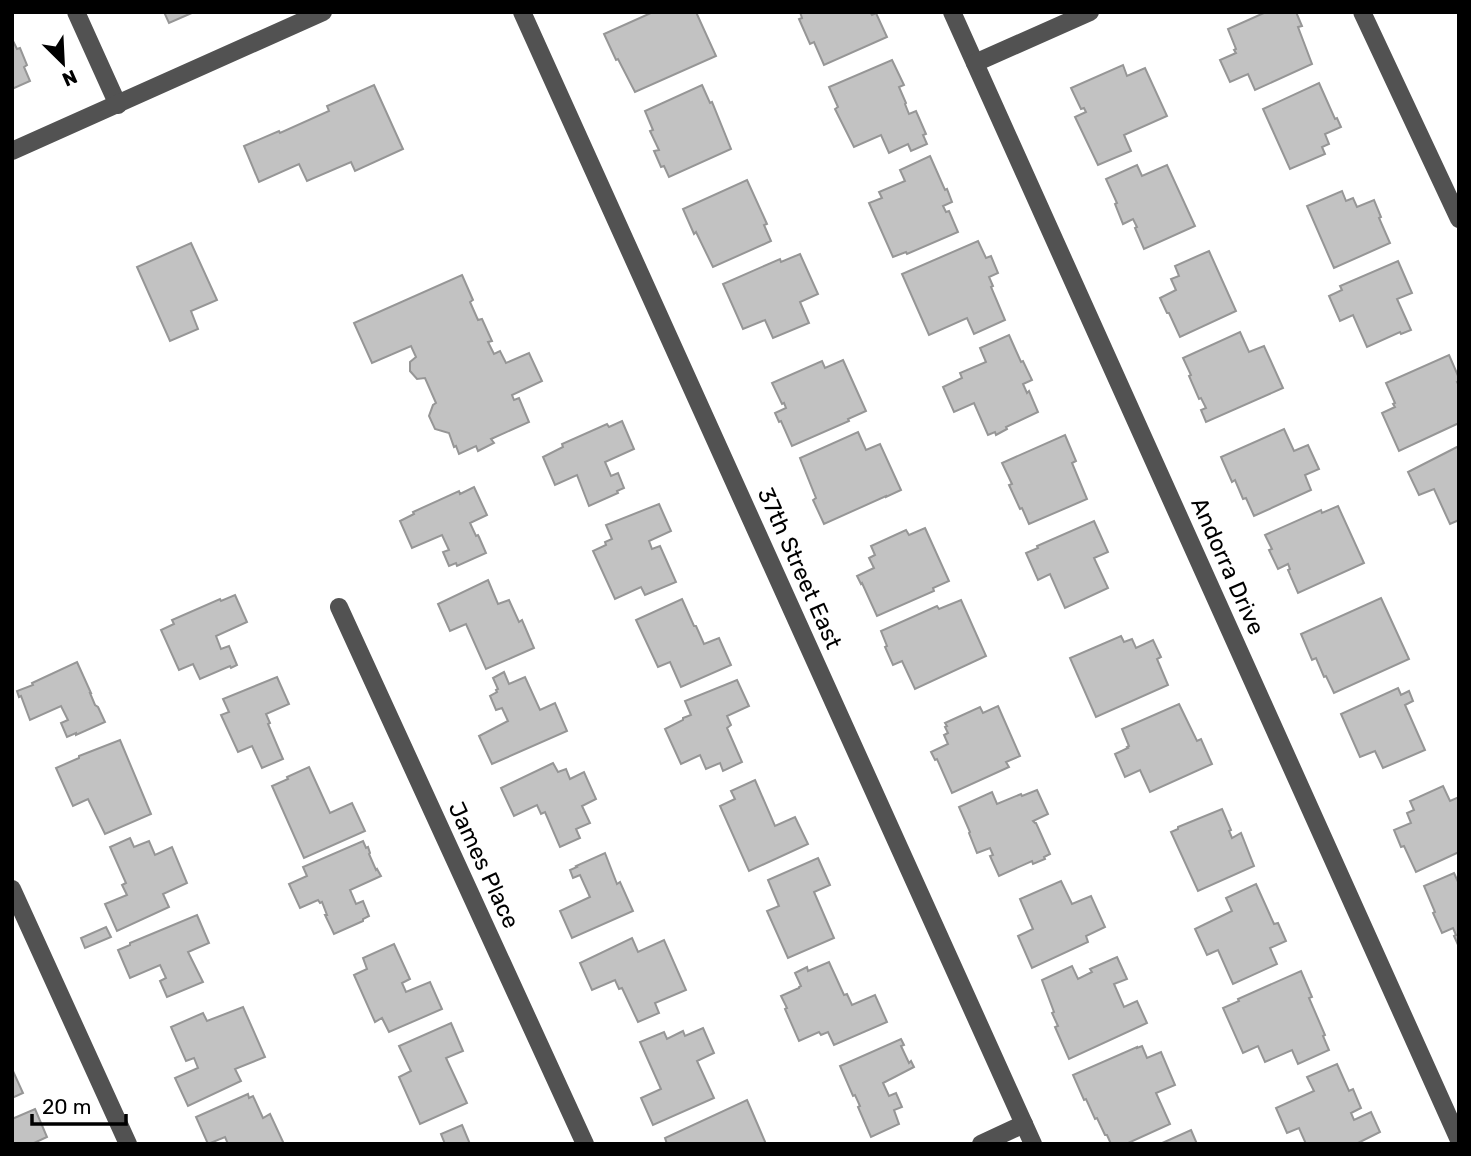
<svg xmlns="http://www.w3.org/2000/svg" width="1471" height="1156" font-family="Rubik,sans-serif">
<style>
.building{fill:#c2c2c2;stroke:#969696;stroke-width:2}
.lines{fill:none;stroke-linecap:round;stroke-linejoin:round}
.minor{stroke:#525252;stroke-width:18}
.labels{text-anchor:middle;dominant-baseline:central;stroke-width:5;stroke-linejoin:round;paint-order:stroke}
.street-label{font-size:23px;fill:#000;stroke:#fff}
</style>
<rect width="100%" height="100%" fill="#fff"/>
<g class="building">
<path d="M164,12H194L169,23Z"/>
<path d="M653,12H696L716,56L635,92L618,59L616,60L604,34Z"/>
<path d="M800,12H870L872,15L876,13L887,37L824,65L814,42L810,44L799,19L802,18Z"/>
<path d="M1266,12H1296L1302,26L1298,27L1312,64L1255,90L1248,74L1230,82L1220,60L1236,53L1234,50L1236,49L1228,29Z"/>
<path d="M12,39L17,49L20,48L27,65L24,67L30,81L12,89Z"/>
<path d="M892,60L904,85L899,87L906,103L905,104L909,114L916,111L926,134L923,135L927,144L911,151L908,144L889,153L881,135L854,147L835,109L838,107L829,87Z"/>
<path d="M1123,65L1127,76L1145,68L1167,116L1124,135L1131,151L1098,165L1075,117L1086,112L1084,108L1081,109L1071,88Z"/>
<path d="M1319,83L1335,119L1337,118L1341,127L1325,134L1329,144L1322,147L1325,154L1290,169L1263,109Z"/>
<path d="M374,85L403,149L355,171L351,162L307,181L299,164L259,182L244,146L279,131L280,133L329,111L327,106Z"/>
<path d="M702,85L710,103L712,102L731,149L669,177L664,166L661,167L654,151L659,150L650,131L653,130L645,111Z"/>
<path d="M930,156L945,190L947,189L952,202L943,206L946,212L949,211L958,232L907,254L906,252L893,257L869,203L882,198L879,192L905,181L900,170Z"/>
<path d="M1137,165L1142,176L1167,165L1195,226L1144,249L1135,228L1137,227L1133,219L1123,224L1115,204L1117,203L1106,179Z"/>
<path d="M747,180L767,224L764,225L771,241L713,267L696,232L694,234L683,209Z"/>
<path d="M1342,191L1346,201L1353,198L1357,207L1374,200L1381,217L1379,218L1390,243L1334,268L1307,206Z"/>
<path d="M978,241L986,258L991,256L998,273L989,277L993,286L991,287L1005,320L974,334L967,318L929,335L902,274Z"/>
<path d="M191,243L217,300L191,311L198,329L170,341L137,267Z"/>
<path d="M1209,251L1236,311L1180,337L1169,313H1167L1160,298L1176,290L1171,279L1179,276L1175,266Z"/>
<path d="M800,254L818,294L800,302L809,323L773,338L765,320L743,329L723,284L780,259L781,262Z"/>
<path d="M1398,261L1412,293L1397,299L1411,330L1401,334L1400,332L1367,347L1353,315L1340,321L1329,296L1342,290L1340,286Z"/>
<path d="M462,275L473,300L470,302L478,320L482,319L492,341L488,342L494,354L500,351L506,363L529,353L542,381L512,395L514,400L519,398L529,422L491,439L494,443L478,451L476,446L459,454L456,446L454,447L449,433L435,429L429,416L433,405L436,403L425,378L417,379L410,371V362L416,357L411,346L372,363L354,323Z"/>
<path d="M1240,332L1249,352L1264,346L1283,388L1206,422L1201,410L1206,408L1201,398L1199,399L1189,376L1191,375L1183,358Z"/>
<path d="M1009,335L1021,362L1023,361L1032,380L1023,384L1027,393L1029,391L1038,412L1006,427L1007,429L996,435L995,432L988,435L974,403L954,412L943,387L962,378L960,373L986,362L980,348Z"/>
<path d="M1449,355L1459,378V381L1457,382L1459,386V423L1399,451L1382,413L1395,407L1393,404L1395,403L1386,383Z"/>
<path d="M843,360L866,411L848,419L849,421L792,446L781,421L779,422L775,413L786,408L784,403L782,404L772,383L822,361L825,368Z"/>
<path d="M622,421L634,449L605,462L611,476L618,473L624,488L617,491L618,493L589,506L577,475L555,485L543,457L563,447L562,444L607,424L609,427Z"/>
<path d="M1284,429L1294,451L1308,445L1319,469L1305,475L1311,490L1254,516L1246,498L1243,499L1235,480L1232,482L1221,457Z"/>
<path d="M858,432L866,450L880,444L901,490L886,497V496L824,524L813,500L816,498L800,458Z"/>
<path d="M1065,435L1076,461L1072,463L1087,499L1029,524L1022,508L1020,509L1009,485L1012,484L1002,463Z"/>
<path d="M1459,446V520L1450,524L1434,489L1419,495L1408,472Z"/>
<path d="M474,487L487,515L470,523L476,536L478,535L479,537L486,553L457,566L456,563L449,566L443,552L449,550L442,535L412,548L400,521L414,514L413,512L459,491L460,494Z"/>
<path d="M659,504L671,531L649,541L652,549L660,546L676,582L645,595L641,587L615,599L593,551L606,545L605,542L612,539L606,525Z"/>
<path d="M1338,506L1364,563L1298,593L1288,570L1290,569L1288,564L1278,569L1269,550L1272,549L1265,535L1321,510L1322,513Z"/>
<path d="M1094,521L1108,552L1094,558L1108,588L1065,608L1050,574L1038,580L1026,553L1038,548L1037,546Z"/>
<path d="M925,528L949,581L933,588L934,591L877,616L862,583L861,584L857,576L874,568L869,558L875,555L871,546L906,530L909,535Z"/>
<path d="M488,580L498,604L509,600L519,622L522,620L534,648L486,669L466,624L450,631L438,604Z"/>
<path d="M235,595L247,622L216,636L221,649L229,646L237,665L231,668L230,666L200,679L193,664L179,670L161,630L174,624L172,620L220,599L221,601Z"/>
<path d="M1381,598L1409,659L1334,693L1326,676L1324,677L1316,658L1312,660L1301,634Z"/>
<path d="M682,599L694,626H696L704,644L719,638L731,665L681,687L670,662L658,667L636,620Z"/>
<path d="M961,600L986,656L915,689L902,661L893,665L885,647L887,646L881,631L937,606L939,609Z"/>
<path d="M1121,636L1124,642L1132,639L1136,648L1153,640L1161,657L1157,659L1168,685L1096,717L1070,658Z"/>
<path d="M77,662L91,693H90L95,705L98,707L105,722L76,735V733L67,737L61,723L68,720L61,706L30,720L21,696L19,697L17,691L33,685L32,683Z"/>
<path d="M504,672L509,684L525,677L540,710L555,703L567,731L492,764L479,736L508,721L502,708L496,710L490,696L497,692L496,690L498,689L493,678Z"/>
<path d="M277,677L289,704L266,714L270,723L268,724L283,759L262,768L252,746L238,752L221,715L229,712L223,699Z"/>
<path d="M737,680L749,706L727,716L731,725L727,728L742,762L723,771L720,763L706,769L700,755L681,764L665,729L683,720V718L691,715L685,701Z"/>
<path d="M1398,688L1401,695L1409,691L1413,701L1405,705L1425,750L1383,768L1375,751L1360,757L1341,714Z"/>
<path d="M1179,704L1197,741L1201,739L1212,764L1150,792L1140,770L1125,777L1115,754L1128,748L1127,747L1129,746L1122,729Z"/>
<path d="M998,706L1020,756L1006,762L1009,767L952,793L937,759L935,760L931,752L948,744L944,735L948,733L945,727L947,726L945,723L980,707L983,713Z"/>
<path d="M120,740L151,814L105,834L88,799L73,806L56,768L79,758V756Z"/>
<path d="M553,763L558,772L566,769L570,779L584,772L596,799L582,806L590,823L576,829L580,838L560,847L545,812L541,814L537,805L514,816L501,788Z"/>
<path d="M309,767L330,813L352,803L365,831L304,858L272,786L288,779L287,777Z"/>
<path d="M755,780L775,826L795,817L808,844L749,871L720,806L735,799L731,791Z"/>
<path d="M1443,786L1450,801L1459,797V852L1416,872L1404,846L1401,847L1394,830L1411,823L1407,813L1414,810L1410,801Z"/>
<path d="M1037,790L1048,814L1033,821L1035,823H1036L1050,854L1044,857L1045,859L1033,864L1032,861L999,876L990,856L993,855L990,848L977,853L969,833L970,832L959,807L992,792L997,804L1021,794L1022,796Z"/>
<path d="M1222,809L1231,830L1229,831L1232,838L1241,833L1254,866L1198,891L1171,832L1178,829V827Z"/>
<path d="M130,838L134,847L149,841L155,855L172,847L187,883L163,894L169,907L117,931L105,904L127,895L122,885L126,883L110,847Z"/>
<path d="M363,841L366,848L368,847L370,853L369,854L376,870L377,869L381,876L350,890L356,904L363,901L369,916L363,919V921L334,934L325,915H327L322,902L320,903L318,900L300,908L289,884L307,876L303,867Z"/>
<path d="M605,853L617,884L620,882L633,911L572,938L560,911L590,897L580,875L573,878L570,870L577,867L576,866Z"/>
<path d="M818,858L830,885L814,892L834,938L788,958L767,911L779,906L768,880Z"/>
<path d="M1454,873L1459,884V947L1454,936L1456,935L1453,928L1442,933L1433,913L1435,912L1424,886Z"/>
<path d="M1061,881L1072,904L1091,896L1105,927L1086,936L1088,942L1032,968L1018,936L1033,929L1020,899Z"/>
<path d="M1256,884L1274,924L1278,923L1286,941L1270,948L1277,964L1233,984L1218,950L1207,955L1195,929L1232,911L1226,898Z"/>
<path d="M197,915L209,943L188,952L203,982L167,997L160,981L166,978L160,965L130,978L118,950L130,945V943Z"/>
<path d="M106,927L111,937L85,948L81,938Z"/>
<path d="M632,938L638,952L664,940L686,990L655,1003L659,1013L638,1022L622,988L619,989L615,980L592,990L580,963Z"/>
<path d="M394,944L410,979L402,983L406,992L430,982L442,1009L389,1032L382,1018L375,1022L354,975L367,969L363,958Z"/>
<path d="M1117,957L1127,979L1114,984L1124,1007L1137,1001L1147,1023L1069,1059L1055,1027L1058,1026L1052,1013L1054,1012L1042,980L1072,966L1078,979L1092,972L1090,969Z"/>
<path d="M829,962L844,995L847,994L852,1005L875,995L887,1022L834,1045L828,1032L821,1035L819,1032L799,1041L785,1009L787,1008L781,996L799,988V987L801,986L795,973L807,967L808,971Z"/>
<path d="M1301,971L1312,997L1309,998L1325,1035L1323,1036L1329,1050L1298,1064L1292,1050L1265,1062L1258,1046L1243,1053L1223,1008L1239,1001L1238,999Z"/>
<path d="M243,1007L265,1057L235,1069L241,1081L188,1106L175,1078L198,1068L194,1058L186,1061L171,1027L203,1013L207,1021Z"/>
<path d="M451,1023L463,1051L446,1058L467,1103L420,1124L399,1077L411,1071L399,1046Z"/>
<path d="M703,1028L714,1053L697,1061L714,1098L653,1125L641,1098L661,1089L640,1042L664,1032L667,1039L683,1031L685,1036Z"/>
<path d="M901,1039L904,1045L901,1046L909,1063L911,1061L914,1067L883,1083L889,1096L896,1093L902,1107L894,1110L899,1124L871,1137L858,1107L860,1106L855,1095L853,1096L840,1066Z"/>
<path d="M1142,1046L1147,1058L1161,1052L1175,1085L1156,1093L1170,1124L1126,1144H1111L1107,1135H1105L1097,1118L1095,1119L1086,1099L1084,1100L1073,1075L1137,1047V1048Z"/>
<path d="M1337,1064L1349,1091L1353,1089L1361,1108L1351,1113L1354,1120L1371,1112L1380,1132L1356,1144H1306L1299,1128L1287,1133L1276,1108L1314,1091L1307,1077Z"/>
<path d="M12,1069L23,1093L12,1098Z"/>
<path d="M248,1094L249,1098L253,1096L263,1118L270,1114L284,1144H228L225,1137L208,1144L196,1117Z"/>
<path d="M747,1100L766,1144H667L665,1138Z"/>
<path d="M35,1109L47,1137L32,1144H12V1119Z"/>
<path d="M462,1125L470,1144H445L441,1134Z"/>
<path d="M1191,1130L1197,1144H1160Z"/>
</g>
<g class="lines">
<g class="minor">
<path d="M76,12L118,105"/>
<path d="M522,12L1033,1144"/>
<path d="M952,12L1459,1140"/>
<path d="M1362,12L1459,219"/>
<path d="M975,63L1090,12"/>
<path d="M12,151L323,12"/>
<path d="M339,607L585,1144"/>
<path d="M12,889L128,1144"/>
<path d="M981,1144L1024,1124"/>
</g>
</g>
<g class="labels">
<g class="street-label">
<text transform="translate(1228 566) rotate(66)">Andorra Drive</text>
<text transform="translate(800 568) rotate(66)">37th Street East</text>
<text transform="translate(484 865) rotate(65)">James Place</text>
</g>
</g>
<rect width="1471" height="1156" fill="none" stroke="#000000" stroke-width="28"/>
<g transform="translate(63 63) rotate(156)" stroke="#ffffff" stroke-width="5" paint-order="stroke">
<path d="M0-5L12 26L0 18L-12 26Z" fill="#000000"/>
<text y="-10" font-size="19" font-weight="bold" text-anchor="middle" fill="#000000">N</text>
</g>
<path d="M32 1114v10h94v-10" fill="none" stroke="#000000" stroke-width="3.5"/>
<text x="42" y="1114" font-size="21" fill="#000000" stroke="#ffffff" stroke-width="5" paint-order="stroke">20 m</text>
</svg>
